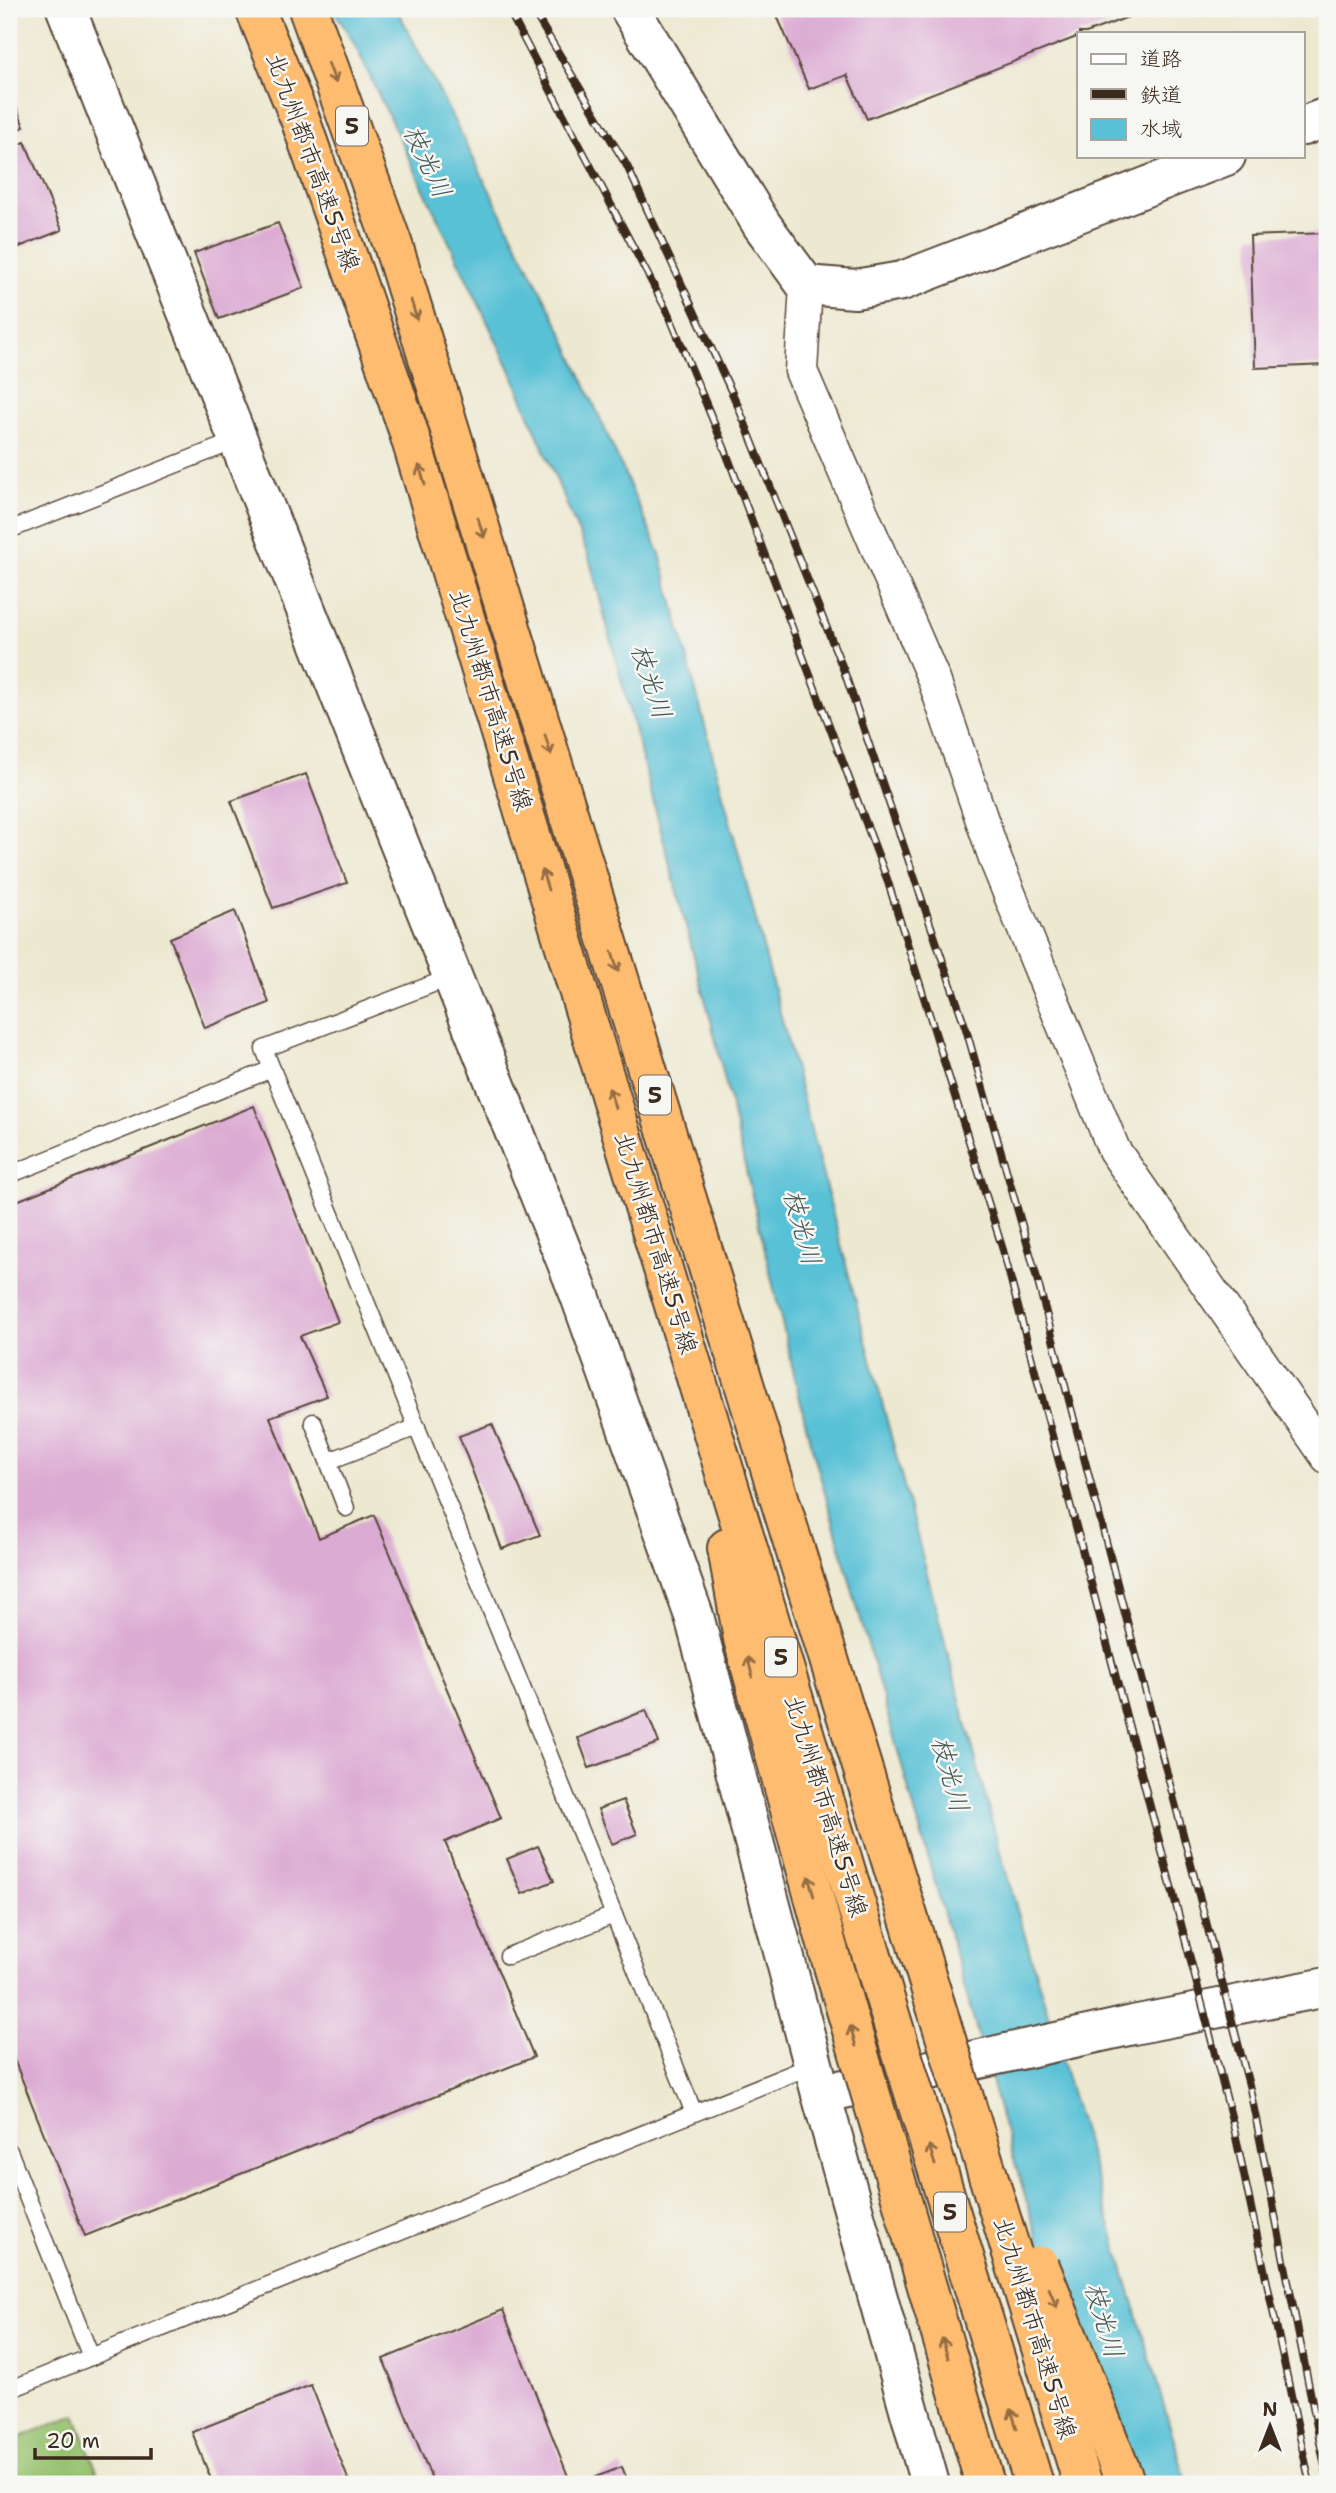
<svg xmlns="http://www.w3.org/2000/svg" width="1336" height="2493" font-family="'Shantell Sans','Klee One',sans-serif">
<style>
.green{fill:#96c16e;stroke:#687646;stroke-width:2}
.water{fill:#59c1d6;stroke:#4a767a;stroke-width:2}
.building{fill:#dcabd3}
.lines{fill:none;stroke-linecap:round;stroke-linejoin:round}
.service-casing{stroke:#564639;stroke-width:19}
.minor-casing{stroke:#564639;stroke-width:35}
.tertiary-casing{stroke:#564639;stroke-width:42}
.motorway-casing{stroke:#564639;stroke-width:42}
.service{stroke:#fff;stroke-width:16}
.minor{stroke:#fff;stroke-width:32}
.tertiary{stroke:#fff;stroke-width:38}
.motorway{stroke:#febc70;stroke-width:38}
.rail-casing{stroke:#3b2a1e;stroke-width:8}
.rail{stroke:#f6f6f2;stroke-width:5;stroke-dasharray:16;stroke-linecap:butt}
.motorway-bridge-casing{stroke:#564639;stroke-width:42;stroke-linecap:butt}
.motorway-bridge{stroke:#febc70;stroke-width:38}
.oneway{stroke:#936c43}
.labels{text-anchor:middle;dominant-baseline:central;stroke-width:5;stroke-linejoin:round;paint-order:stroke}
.shield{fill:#f6f6f2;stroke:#73675e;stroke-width:2}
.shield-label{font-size:23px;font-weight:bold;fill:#3b2a1e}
.street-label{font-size:24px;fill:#3b2a1e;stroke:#f6f6f2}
.water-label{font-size:26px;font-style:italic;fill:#445755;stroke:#f6f6f2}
</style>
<rect width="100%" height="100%" fill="#f6f6f2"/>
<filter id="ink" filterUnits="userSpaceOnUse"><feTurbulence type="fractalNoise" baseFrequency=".0143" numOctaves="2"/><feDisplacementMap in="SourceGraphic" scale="14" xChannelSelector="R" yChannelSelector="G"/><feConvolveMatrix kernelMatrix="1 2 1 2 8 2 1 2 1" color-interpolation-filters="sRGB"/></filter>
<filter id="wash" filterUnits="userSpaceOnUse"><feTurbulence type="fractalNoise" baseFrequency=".00686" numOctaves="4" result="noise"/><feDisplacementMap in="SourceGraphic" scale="28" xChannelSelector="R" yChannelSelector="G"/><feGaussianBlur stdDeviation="1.57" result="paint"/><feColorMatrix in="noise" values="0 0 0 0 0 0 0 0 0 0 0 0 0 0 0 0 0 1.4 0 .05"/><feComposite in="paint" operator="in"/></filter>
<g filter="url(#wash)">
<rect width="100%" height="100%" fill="#ede8d0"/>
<path class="green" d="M75,2415L102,2484H9V2442Z"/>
<path class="water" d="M333,9H397L562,332L660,554L998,1845L1187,2484H1113L1002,2120L807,1429L712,1025L589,557L510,369L353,41Z"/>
<g id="blocks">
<g class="building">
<path d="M774,9H1149L1086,33H1079V36L867,119L847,75L809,89Z"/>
<path d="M9,88L24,127L9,133Z"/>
<path d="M25,142L62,230L9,251V148Z"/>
<path d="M278,223L304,288L219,319L194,253Z"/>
<path d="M1327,233V365L1255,368L1250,236Z"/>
<path d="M306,774L347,883L273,908L231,801Z"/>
<path d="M235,911L269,1003L205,1028L170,938Z"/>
<path d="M254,1106L338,1322L300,1336L327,1396L270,1417L319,1538L374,1515L501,1818L445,1842L534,2057L85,2236L9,2047V1204Z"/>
<path d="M492,1424L540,1535L502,1549L459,1436Z"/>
<path d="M646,1710L659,1743L589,1768L578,1738Z"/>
<path d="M623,1800L637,1834L612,1844L598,1809Z"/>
<path d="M538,1846L554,1881L522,1894L507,1859Z"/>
<path d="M503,2310L571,2484H434L383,2359Z"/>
<path d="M311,2385L350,2484H213L192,2432Z"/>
<path d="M622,2467L629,2484H577Z"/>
</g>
</g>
</g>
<g filter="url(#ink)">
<use href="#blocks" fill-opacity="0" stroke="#564639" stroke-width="2"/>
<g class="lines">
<g class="service-casing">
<g id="service">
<path d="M9,530L238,440"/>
<path d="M272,1069L694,2113"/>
<path d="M9,1175L272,1069L264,1049L451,977"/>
<path d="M313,1422L346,1508"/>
<path d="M329,1461L417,1427"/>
<path d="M508,1956L614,1915"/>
<path d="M9,2151L91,2357"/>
<path d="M9,2390L813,2065"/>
</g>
</g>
<g class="minor-casing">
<path id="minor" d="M806,285L801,371L934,680L996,861L1114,1150L1327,1457"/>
</g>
<g class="tertiary-casing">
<g id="tertiary">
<path d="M66,9L580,1296L694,1616L821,2094L930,2484"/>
<path d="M630,9L762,225L806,285L855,289L902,281L1226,156"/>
<path d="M1303,126L1327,117"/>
<path d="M821,2094L1133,2025L1327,1987"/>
</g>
</g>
<g class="motorway-casing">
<g id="motorway">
<path d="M255,9L300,119L407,427L867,1940"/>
<path d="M308,9L393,245L917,1945"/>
<path d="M727,1548L743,1639L829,1952"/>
</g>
</g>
<use href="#service" class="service"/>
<use href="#minor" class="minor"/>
<use href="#tertiary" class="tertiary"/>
<use href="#motorway" class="motorway"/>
<g class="rail-casing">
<g id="rail">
<path d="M508,9L669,315L724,447L887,879L1003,1250L1204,2011L1234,2128L1310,2484"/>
<path d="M532,9L627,166L738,406L844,671L966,1029L1035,1271L1250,2089L1327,2477"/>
</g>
</g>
<use href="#rail" class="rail"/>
<g class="motorway-bridge-casing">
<g id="motorway-bridge">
<path d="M867,1940L1034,2484"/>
<path d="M917,1945L1083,2484"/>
<path d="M829,1952L985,2484"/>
<path d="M1040,2266L1126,2484"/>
</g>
</g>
<use href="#motorway-bridge" class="motorway-bridge"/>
</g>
<defs><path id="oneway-shaft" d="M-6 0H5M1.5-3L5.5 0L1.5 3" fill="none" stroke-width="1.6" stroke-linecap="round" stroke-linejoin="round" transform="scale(1.75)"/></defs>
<g class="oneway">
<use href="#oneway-shaft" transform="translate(332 73) rotate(69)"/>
<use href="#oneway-shaft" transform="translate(414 310) rotate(73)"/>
<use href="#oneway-shaft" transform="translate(422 475) rotate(-107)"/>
<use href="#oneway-shaft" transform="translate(481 528) rotate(73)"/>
<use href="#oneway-shaft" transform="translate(548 745) rotate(73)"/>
<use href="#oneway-shaft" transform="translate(545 880) rotate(-107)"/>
<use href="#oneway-shaft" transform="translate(615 962) rotate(73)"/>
<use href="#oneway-shaft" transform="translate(612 1098) rotate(-107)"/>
<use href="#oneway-shaft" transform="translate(750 1667) rotate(-105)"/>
<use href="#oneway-shaft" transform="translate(811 1886) rotate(-105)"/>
<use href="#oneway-shaft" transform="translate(853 2036) rotate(-106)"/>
<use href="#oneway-shaft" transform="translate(932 2155) rotate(-107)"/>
<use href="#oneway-shaft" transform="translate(1053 2298) rotate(68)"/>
<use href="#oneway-shaft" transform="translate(945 2348) rotate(-107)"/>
<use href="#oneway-shaft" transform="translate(1014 2419) rotate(-107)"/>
</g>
</g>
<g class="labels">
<g class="shield">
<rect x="336" y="106.5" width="32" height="39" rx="5"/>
<rect x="639" y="1075.5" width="32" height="39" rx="5"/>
<rect x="765" y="1637.5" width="32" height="39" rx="5"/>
<rect x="934" y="2192.5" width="32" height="39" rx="5"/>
</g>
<g class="shield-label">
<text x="352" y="126">5</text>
<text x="655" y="1095">5</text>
<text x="781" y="1657">5</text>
<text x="950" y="2212">5</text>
</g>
<g class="street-label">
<text transform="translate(313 162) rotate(70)">北九州都市高速5号線</text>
<text transform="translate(491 700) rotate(73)">北九州都市高速5号線</text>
<text transform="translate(656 1243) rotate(73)">北九州都市高速5号線</text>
<text transform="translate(826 1806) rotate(73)">北九州都市高速5号線</text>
<text transform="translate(1035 2328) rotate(73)">北九州都市高速5号線</text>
</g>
<g class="water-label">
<text transform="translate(428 161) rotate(65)">枝光川</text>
<text transform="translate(652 681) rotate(72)">枝光川</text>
<text transform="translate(803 1227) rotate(75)">枝光川</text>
<text transform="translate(951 1774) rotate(75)">枝光川</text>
<text transform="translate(1105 2320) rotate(74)">枝光川</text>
</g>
</g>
<rect width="1336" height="2493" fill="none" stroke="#f6f6f2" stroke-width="35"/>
<rect x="1077" y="32" width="228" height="126" fill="#f6f6f2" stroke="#aba49d" stroke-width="2"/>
<rect x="1091" y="54" width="35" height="10" fill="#ffffff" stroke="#aba49d" stroke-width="2"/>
<text x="1140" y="66" font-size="21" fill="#3b2a1e">道路</text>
<rect x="1091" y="89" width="35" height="10" fill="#3b2a1e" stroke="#aba49d" stroke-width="2"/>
<text x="1140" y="102" font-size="21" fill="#3b2a1e">鉄道</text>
<rect x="1091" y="119" width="35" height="21" fill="#59c1d6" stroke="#aba49d" stroke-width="2"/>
<text x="1140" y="136" font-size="21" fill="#3b2a1e">水域</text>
<g transform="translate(1270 2426)" stroke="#f6f6f2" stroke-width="5" paint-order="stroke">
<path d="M0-5L12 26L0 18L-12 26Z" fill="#3b2a1e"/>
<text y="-10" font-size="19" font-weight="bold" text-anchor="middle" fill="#3b2a1e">N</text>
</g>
<path d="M35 2448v10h116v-10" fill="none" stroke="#3b2a1e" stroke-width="3.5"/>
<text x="46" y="2448" font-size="21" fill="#3b2a1e" stroke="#f6f6f2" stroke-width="5" paint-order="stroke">20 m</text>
</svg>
